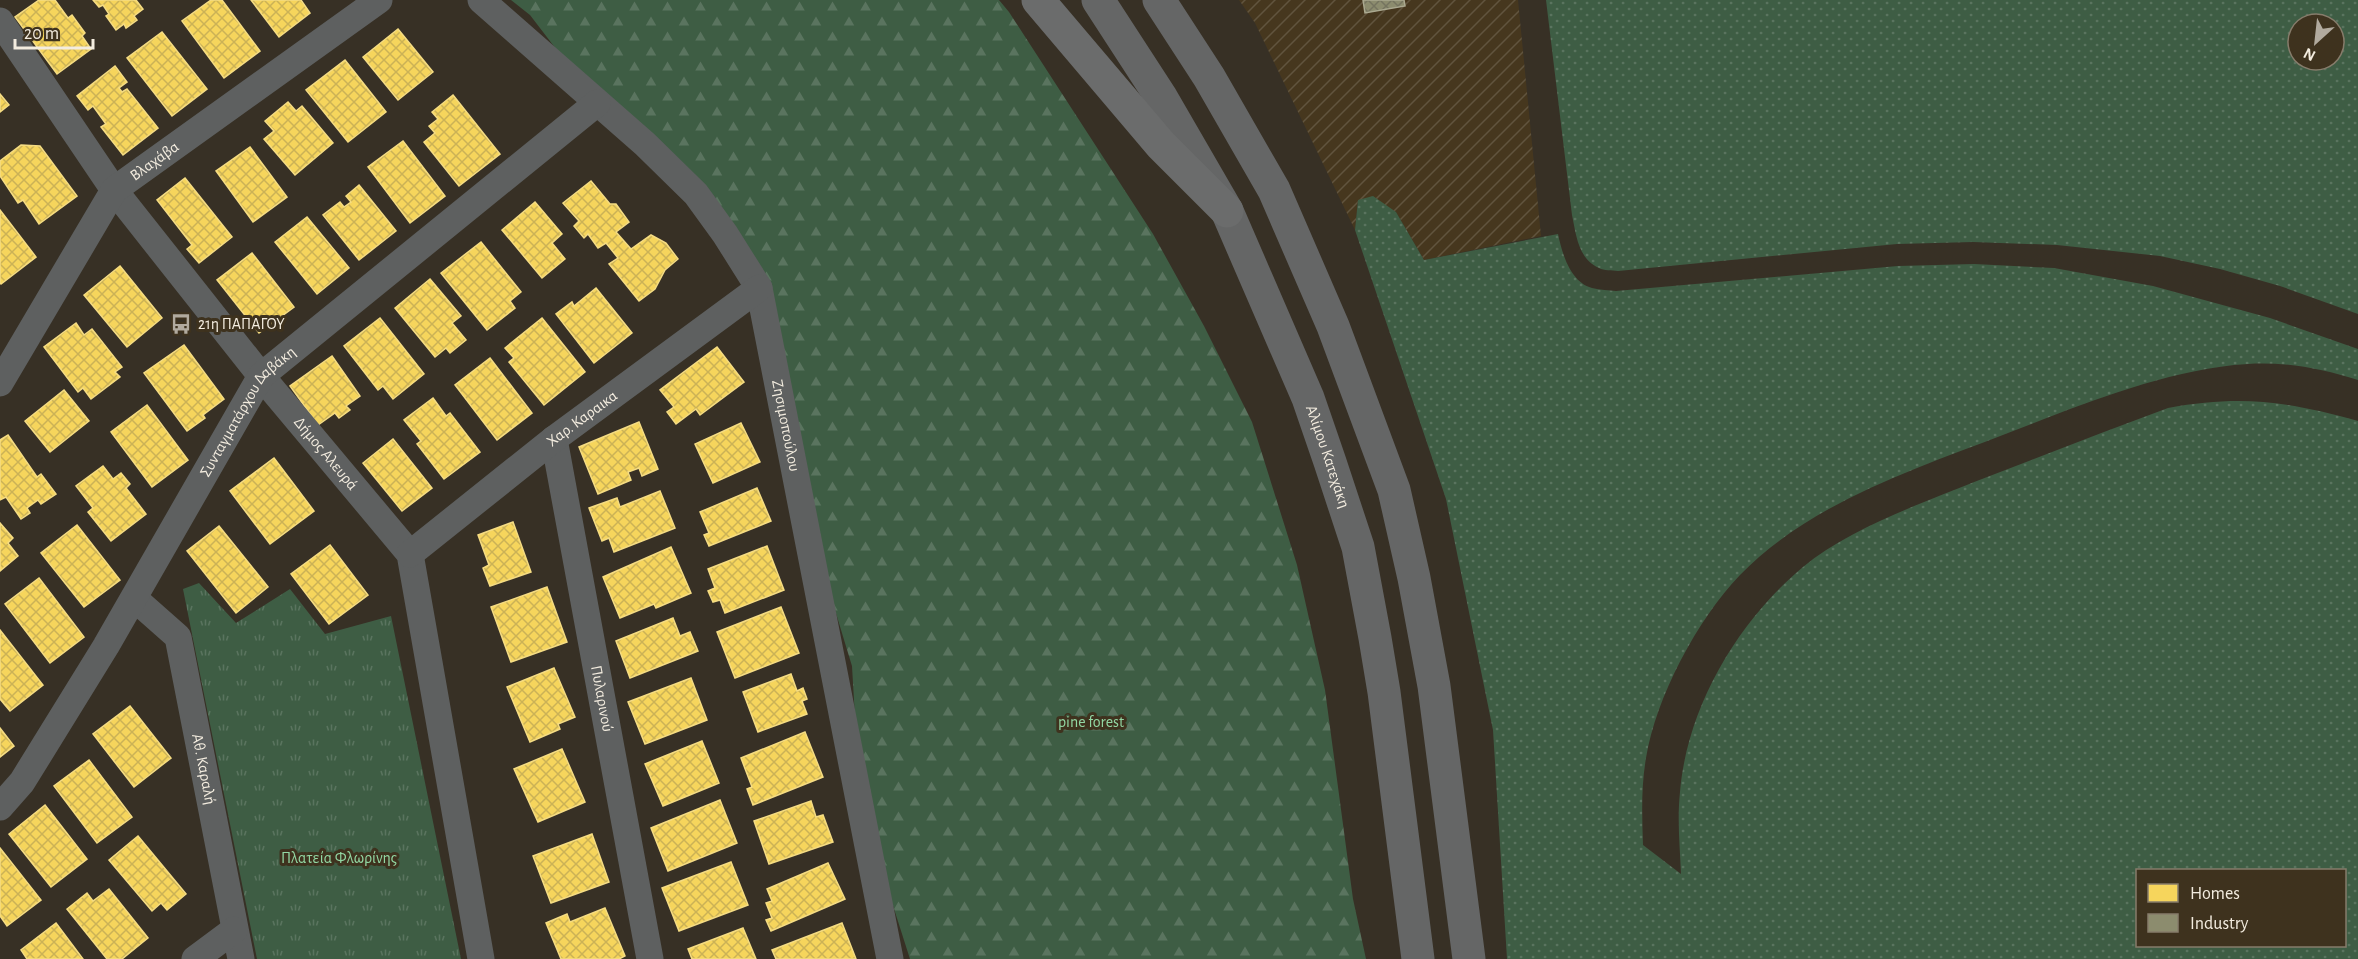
<svg xmlns="http://www.w3.org/2000/svg" width="2358" height="959" font-family="'Alegreya Sans',sans-serif">
<style>
.industrial{fill:url(#industrial-furrows)}
.grass{fill:url(#grass-dots);fill-rule:evenodd}
.forest{fill:url(#forest-firs)}
.park{fill:url(#park-tufts)}
.homes{fill:url(#homes-cross-hatch);stroke:#f5dc83;stroke-width:1.5}
.industry{fill:url(#industry-cross-hatch);stroke:#aba990;stroke-width:1.5}
.lines{fill:none;stroke-linecap:round;stroke-linejoin:round}
.minor{stroke:#5e6060;stroke-width:27}
.primary{stroke:#656666;stroke-width:33}
.motorway{stroke:#6b6c6c;stroke-width:33}
.labels{text-anchor:middle;dominant-baseline:central;stroke-width:6;stroke-linejoin:round;paint-order:stroke}
.street-label{font-size:16px;fill:#f3ecdf;stroke:#3e321e}
.poi-label{font-size:16px;fill:#f3ecdf;stroke:#3e321e;text-anchor:start}
.park-label{font-size:16px;fill:#92d7a3;stroke:#3e321e}
</style>
<defs>
<pattern id="industrial-furrows" width="10" height="10" patternUnits="userSpaceOnUse" patternTransform="scale(1.5)"><rect width="10" height="10" fill="#46371e"/><path d="M-1 1l2-2M0 10L10 0M9 11l2-2" fill="none" stroke="#61543e"/></pattern>
<pattern id="grass-dots" width="8" height="8" patternUnits="userSpaceOnUse" patternTransform="scale(1.5)"><rect width="8" height="8" fill="#3e5d44"/><path d="M2 2h.1M6 6h.1" fill="none" stroke="#5a745f" stroke-width="1.8" stroke-linecap="round"/></pattern>
<pattern id="forest-firs" width="22" height="20" patternUnits="userSpaceOnUse" patternTransform="scale(1.5)"><rect width="22" height="20" fill="#3e5d44"/><path d="M5 1l3.5 6h-7zM16 11l3.5 6h-7z" fill="#5a745f"/></pattern>
<pattern id="park-tufts" width="24" height="20" patternUnits="userSpaceOnUse" patternTransform="scale(1.5)"><rect width="24" height="20" fill="#3e5d44"/><path d="M3 7l-1-3M5 7V3M7 7l1-3M15 17l-1-3M17 17v-4M19 17l1-3" fill="none" stroke="#5a745f"/></pattern>
<pattern id="homes-cross-hatch" width="8" height="8" patternUnits="userSpaceOnUse" patternTransform="scale(1.5)"><rect width="8" height="8" fill="#f6d55c"/><path d="M0 0l8 8M0 8l8-8" fill="none" stroke="#cbb256"/></pattern>
<pattern id="industry-cross-hatch" width="8" height="8" patternUnits="userSpaceOnUse" patternTransform="scale(1.5)"><rect width="8" height="8" fill="#8c8c6e"/><path d="M0 0l8 8M0 8l8-8" fill="none" stroke="#75745f"/></pattern>
</defs>
<rect width="100%" height="100%" fill="#373025"/>
<path class="industrial" d="M1239,0H1518L1541,236L1424,260L1396,212L1358,200L1355,230L1255,23Z"/>
<g class="grass">
<path d="M1546,0H2358V314L2280,286L2220,269L2160,256L2057,245L1973,242L1897,244L1618,271C1612,270 1604,271 1599,268C1578,259 1576,234 1572,215ZM2298,24H2334V60H2298Z"/>
<path d="M1373,196L1396,212L1424,260L1558,234C1562,253 1570,282 1592,288C1600,290 1609,290 1616,291L1898,266L1974,264L2054,268L2153,286L2270,318L2358,349V380C2317,367 2277,360 2234,365C2155,374 2081,405 2008,433C1915,469 1811,502 1740,575C1697,620 1656,697 1646,758C1641,787 1642,816 1643,845L1681,874C1680,847 1677,820 1680,792C1687,707 1738,621 1803,567C1850,528 1925,502 1982,479C2044,455 2106,431 2168,408C2240,395 2288,401 2358,421V959H1507L1493,730L1446,499L1355,230L1358,200ZM2344,870V946H2138V870Z"/>
</g>
<path class="forest" d="M511,0H999L1009,12L1153,234L1204,326L1252,422L1297,565L1325,690L1353,899L1366,959H910L860,802L852,666L798,488L768,334L697,196L599,105L530,15Z"/>
<path class="park" d="M199,583L236,623L290,589L325,634L391,616L461,959H257L183,589Z"/>
<g class="homes">
<path d="M39,0H55L68,18L72,15L85,33L82,36L91,49L57,74L15,17Z"/>
<path d="M93,0H136L143,9L134,16L137,20L126,28L124,24L116,30L106,16L109,14L103,5L99,7Z"/>
<path d="M211,0H222L260,51L224,78L182,21Z"/>
<path d="M251,0H301L310,13L279,37Z"/>
<path d="M398,29L433,72L398,100L363,57Z"/>
<path d="M162,32L207,89L172,116L127,58Z"/>
<path d="M345,60L386,112L348,142L306,90Z"/>
<path d="M115,66L127,82L119,88L122,92L127,89L158,128L123,155L101,127L106,124L93,106L88,110L77,96Z"/>
<path d="M0,94L9,105L0,112Z"/>
<path d="M453,95L500,154L459,186L424,142L435,133L429,126L438,119L432,112Z"/>
<path d="M288,102L296,111L302,106L333,143L295,175L264,139L274,131L265,121Z"/>
<path d="M403,141L445,196L410,223L368,167Z"/>
<path d="M21,145L40,146L77,196L39,224L23,200L18,203L0,176V161Z"/>
<path d="M250,147L287,197L253,222L216,171Z"/>
<path d="M185,178L232,237L199,263L187,249L192,245L157,200Z"/>
<path d="M591,181L610,204H616L629,222L616,232L631,249L651,235L666,243L678,259L665,270L655,289L639,301L609,264L618,258L606,243L598,248L588,234L584,238L574,226L579,221L563,203Z"/>
<path d="M359,185L396,231L359,260L323,215L340,202L344,207L351,202L346,196Z"/>
<path d="M535,202L562,234L552,243L565,259L542,278L502,230Z"/>
<path d="M0,210L36,257L1,284L0,283Z"/>
<path d="M307,217L349,268L317,294L275,242Z"/>
<path d="M481,242L521,292L510,301L515,308L487,330L441,273Z"/>
<path d="M252,253L294,307L259,333L217,280Z"/>
<path d="M120,266L162,318L127,347L84,295Z"/>
<path d="M430,279L461,316L452,323L466,340L450,353L446,348L435,357L395,308Z"/>
<path d="M596,288L632,333L594,363L556,314L572,302L574,306Z"/>
<path d="M380,318L424,374L393,399L383,386L378,390L344,346Z"/>
<path d="M542,318L585,372L544,405L509,362L514,358L505,348Z"/>
<path d="M76,323L84,335L92,329L122,367L115,372L120,377L91,399L83,388L78,392L44,347Z"/>
<path d="M184,345L224,399L203,415L205,418L187,431L144,373Z"/>
<path d="M717,347L744,382L700,415L696,409L676,424L667,412L674,407L660,390Z"/>
<path d="M332,356L360,396L346,406L350,410L339,418L335,413L318,425L290,386Z"/>
<path d="M490,358L532,413L497,440L455,385Z"/>
<path d="M64,390L89,421L50,452L25,421Z"/>
<path d="M433,398L446,416L450,413L480,452L444,479L417,444L421,441L404,420Z"/>
<path d="M147,405L188,460L152,487L111,432Z"/>
<path d="M639,422L658,469L642,476L639,468L628,472L631,480L598,494L579,447Z"/>
<path d="M741,423L760,462L713,483L695,444Z"/>
<path d="M8,435L37,477L41,474L56,494L41,504L38,500L27,508L30,513L21,519L6,497L0,500V440Z"/>
<path d="M393,439L432,488L402,511L363,463Z"/>
<path d="M274,458L314,511L270,544L230,491Z"/>
<path d="M103,466L113,479L121,473L130,484L126,488L146,514L111,541L88,512L93,508L76,486Z"/>
<path d="M757,488L771,521L709,546L704,535L709,533L700,512Z"/>
<path d="M660,491L675,528L614,552L609,538L602,541L589,508L617,498L620,507Z"/>
<path d="M513,522L531,572L490,586L483,568L489,565L478,535Z"/>
<path d="M0,523L13,538L8,543L18,556L0,571Z"/>
<path d="M77,525L120,580L84,607L41,553Z"/>
<path d="M219,526L268,587L236,613L187,551Z"/>
<path d="M330,545L368,595L329,624L291,574Z"/>
<path d="M767,546L784,590L725,613L720,600L713,602L708,591L715,588L708,569Z"/>
<path d="M671,547L691,593L656,608L654,604L620,618L603,577Z"/>
<path d="M39,578L84,637L50,663L5,604Z"/>
<path d="M547,587L567,642L511,662L491,607Z"/>
<path d="M781,607L799,653L735,678L717,632Z"/>
<path d="M673,618L680,636L690,632L698,651L630,678L616,641Z"/>
<path d="M0,630L43,685L10,711L0,699Z"/>
<path d="M554,668L575,717L558,724L560,729L530,742L507,687Z"/>
<path d="M791,674L797,691L803,688L807,699L802,701L807,714L758,732L743,692Z"/>
<path d="M691,678L707,720L645,744L628,702Z"/>
<path d="M130,706L171,758L134,787L93,734Z"/>
<path d="M0,728L14,746L0,757Z"/>
<path d="M805,732L823,777L753,805L747,789L752,787L741,758Z"/>
<path d="M702,741L719,783L663,806L645,764Z"/>
<path d="M562,749L585,802L538,822L514,769Z"/>
<path d="M89,760L132,817L97,843L54,786Z"/>
<path d="M720,800L737,843L668,871L651,828Z"/>
<path d="M811,801L816,817L823,815L833,842L769,864L754,821Z"/>
<path d="M45,805L87,859L51,887L9,834Z"/>
<path d="M592,834L609,882L551,903L533,856Z"/>
<path d="M138,836L186,894L167,910L161,903L152,911L109,860Z"/>
<path d="M0,848L41,900L7,926L0,916Z"/>
<path d="M731,862L748,905L679,931L662,888Z"/>
<path d="M828,863L845,899L771,931L766,920L772,918L766,903L772,901L767,889Z"/>
<path d="M109,889L148,938L122,959H107L67,909L87,893L93,901Z"/>
<path d="M605,908L625,956L619,959H561L546,923L567,914L570,922Z"/>
<path d="M56,923L83,959H27L21,950Z"/>
<path d="M842,923L856,959H776L772,950Z"/>
<path d="M743,928L756,959H692L688,949Z"/>
</g>
<path class="industry" d="M1363,0H1404L1405,6L1365,13Z"/>
<g class="lines">
<g class="minor">
<path id="s1" d="M481,0L645,144L696,194L725,234L759,288L890,959"/>
<path id="s2" d="M0,21L114,190L261,376L410,554L481,959"/>
<path id="s3" d="M0,383L114,190L379,0"/>
<path id="s4" d="M554,439L650,959"/>
<path id="s5" d="M410,554L554,439L759,288"/>
<path id="s6" d="M135,599L178,637L241,959"/>
<path id="s7" d="M0,807L22,782L106,646L261,376L597,103"/>
<path d="M195,959L234,930"/>
</g>
<g class="primary">
<path id="s8" d="M1098,0L1161,97L1227,211L1308,398L1330,462L1358,547L1375,638L1384,692L1418,959"/>
<path d="M1159,0L1209,77L1274,190L1333,326L1394,490L1414,578L1434,686L1469,959"/>
</g>
<path class="motorway" d="M1038,0L1161,145L1227,211"/>
</g>
<defs>
<g id="bus-bare" transform="scale(1.62)"><path d="M-5-6H5V4H4V6H2V4H-2V6H-4V4H-5ZM-3.5-4V0h7V-4ZM-3.5 1.2v1.5H-2V1.2ZM2 1.2v1.5H3.5V1.2Z" fill="#b1aa9e" stroke="#3e321e" stroke-width="2.5" paint-order="stroke"/></g>
</defs>
<g fill-rule="evenodd">
<use href="#bus-bare" x="181" y="324"/>
</g>
<g class="labels">
<g class="street-label">
<text stroke="none"><textPath href="#s3" startOffset="274">Βλαχάβα</textPath></text>
<text stroke="none"><textPath href="#s7" startOffset="468">Συνταγματάρχου Δαβάκη</textPath></text>
<text stroke="none"><textPath href="#s5" startOffset="219">Χαρ. Καραικα</textPath></text>
<text stroke="none"><textPath href="#s1" startOffset="543">Ζησιμοπούλου</textPath></text>
<text stroke="none"><textPath href="#s2" startOffset="542">Δήμος Αλευρά</textPath></text>
<text stroke="none"><textPath href="#s8" startOffset="513">Αλίμου Κατεχάκη</textPath></text>
<text stroke="none"><textPath href="#s4" startOffset="264">Πυλαρινού</textPath></text>
<text stroke="none"><textPath href="#s6" startOffset="192">Αθ. Καραλή</textPath></text>
</g>
<g class="poi-label">
<text x="198" y="324">21η ΠΑΠΑΓΟΥ</text>
</g>
<g class="park-label">
<text x="1091" y="722">pine forest</text>
<text x="339" y="858">Πλατεία Φλωρίνης</text>
</g>
</g>
<rect x="2136" y="869" width="210" height="78" fill="#3e321e" stroke="#867c6b" stroke-width="1.5"/>
<rect x="2148" y="884" width="30" height="18" fill="#f6d55c" stroke="#867c6b" stroke-width="1.5"/>
<text x="2190" y="899" font-size="18" fill="#f3ecdf">Homes</text>
<rect x="2148" y="914" width="30" height="18" fill="#8c8c6e" stroke="#867c6b" stroke-width="1.5"/>
<text x="2190" y="929" font-size="18" fill="#f3ecdf">Industry</text>
<g transform="translate(2316 42) rotate(207)"><circle r="28" fill="#3e321e" stroke="#867c6b" stroke-width="1.5"/>
<path d="M0-4.5L10 22L0 15L-10 22Z" fill="#b1aa9e"/>
<text y="-9" font-size="16" font-weight="bold" text-anchor="middle" fill="#f3ecdf">N</text>
</g>
<path d="M15 39v9h78v-9" fill="none" stroke="#f3ecdf" stroke-width="3"/>
<text x="24" y="39" font-size="18" fill="#f3ecdf" stroke="#3e321e" stroke-width="4.5" paint-order="stroke">20 m</text>
</svg>
